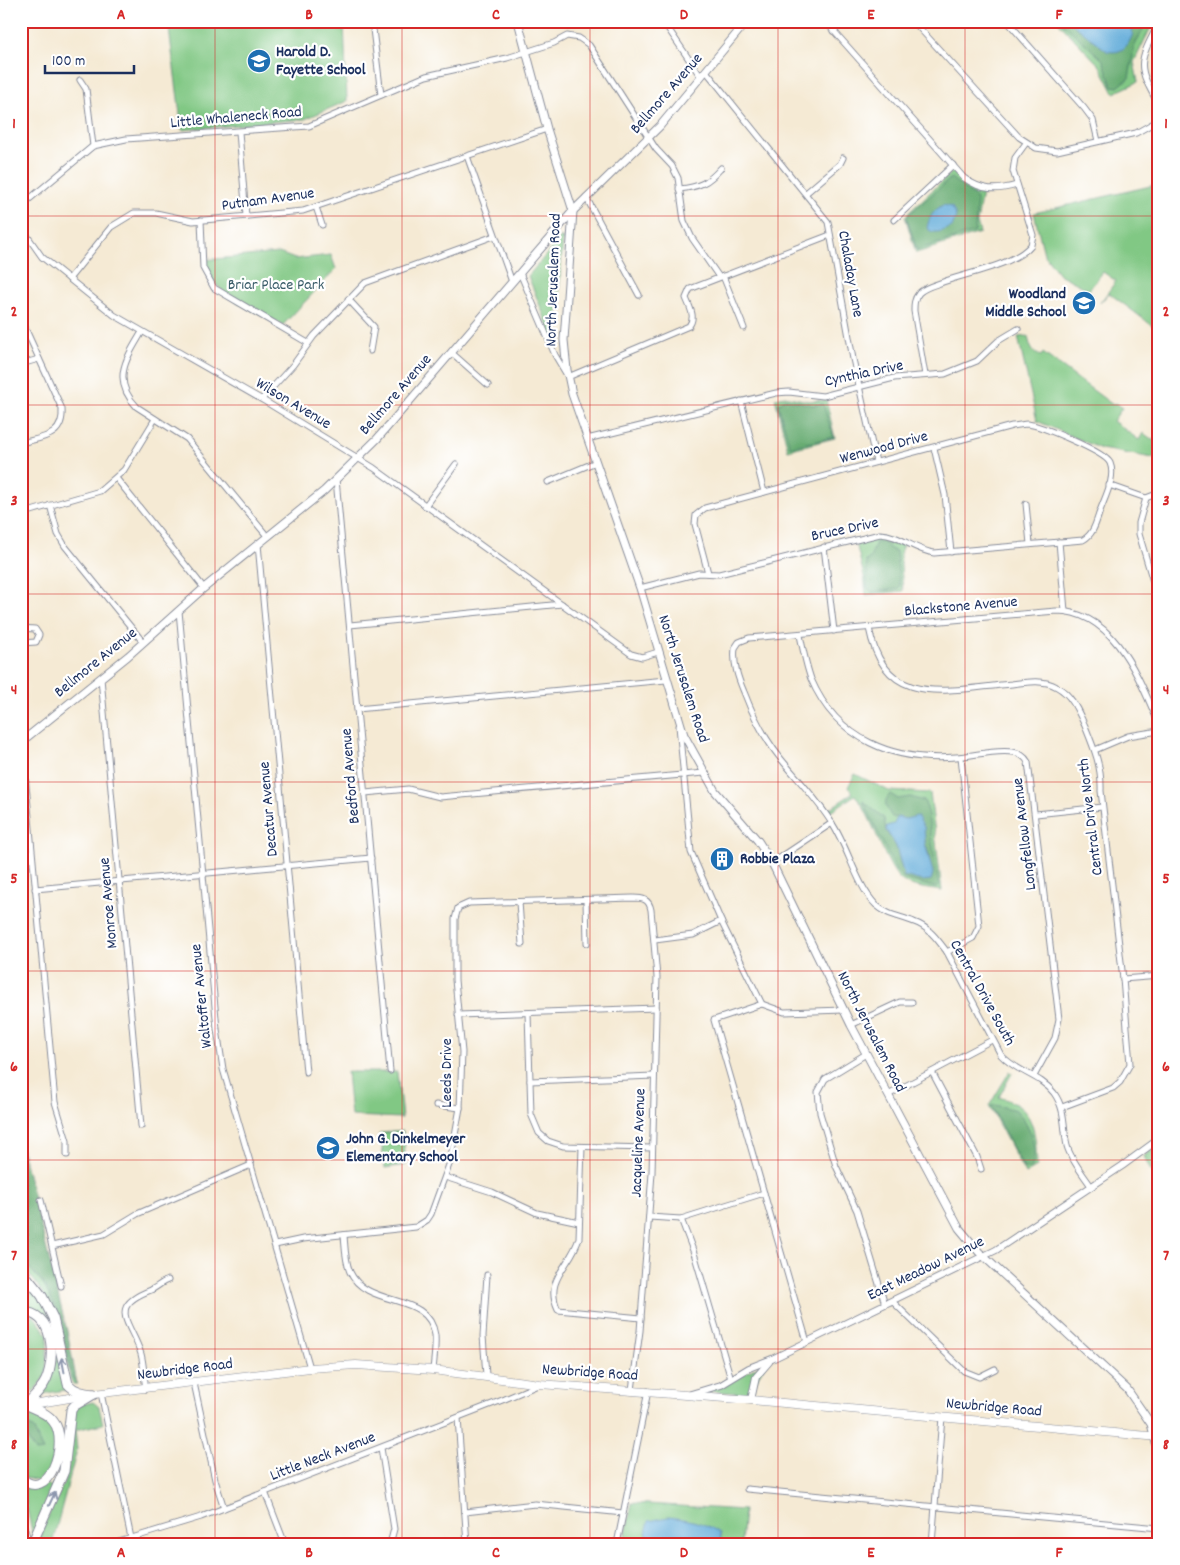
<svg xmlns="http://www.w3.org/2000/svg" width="1180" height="1565" font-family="Dekko,sans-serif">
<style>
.green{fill:#81c884;stroke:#4e7c71}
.forest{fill:#68ac72;stroke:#426e68}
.water{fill:#61abd9;stroke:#3e6d9c}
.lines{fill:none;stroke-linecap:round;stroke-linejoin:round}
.minor-casing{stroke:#888c99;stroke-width:7}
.tertiary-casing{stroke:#888c99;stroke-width:8}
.secondary-casing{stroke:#888c99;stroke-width:9}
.primary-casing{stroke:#888c99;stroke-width:9}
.motorway-casing{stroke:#888c99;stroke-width:11}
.minor{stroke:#fff;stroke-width:5}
.tertiary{stroke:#fff;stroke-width:6}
.secondary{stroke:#fff;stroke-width:7}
.primary{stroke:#fff;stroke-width:8}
.motorway{stroke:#fff;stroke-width:9}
.oneway{stroke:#8d97ae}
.grid{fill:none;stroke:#d62828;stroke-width:1;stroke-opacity:0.55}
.labels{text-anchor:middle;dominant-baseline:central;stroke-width:4.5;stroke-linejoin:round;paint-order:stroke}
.poi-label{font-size:16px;font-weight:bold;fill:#1b2f5e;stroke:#fff;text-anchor:start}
.street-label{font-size:16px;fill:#1b2f5e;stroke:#fff}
.park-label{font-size:16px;fill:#3a5d69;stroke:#fff}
.neatline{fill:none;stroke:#d62828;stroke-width:2}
.grid-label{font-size:16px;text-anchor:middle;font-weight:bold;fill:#d62828}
</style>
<rect width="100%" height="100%" fill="#fff"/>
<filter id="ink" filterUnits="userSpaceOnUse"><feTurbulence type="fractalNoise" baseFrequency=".02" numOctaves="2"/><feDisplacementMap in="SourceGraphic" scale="10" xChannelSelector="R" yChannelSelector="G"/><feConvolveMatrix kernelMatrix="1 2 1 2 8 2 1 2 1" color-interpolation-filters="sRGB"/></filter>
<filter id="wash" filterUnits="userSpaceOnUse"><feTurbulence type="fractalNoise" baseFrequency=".0096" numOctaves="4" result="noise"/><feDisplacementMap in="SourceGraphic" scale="20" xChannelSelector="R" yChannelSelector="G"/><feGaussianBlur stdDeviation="1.12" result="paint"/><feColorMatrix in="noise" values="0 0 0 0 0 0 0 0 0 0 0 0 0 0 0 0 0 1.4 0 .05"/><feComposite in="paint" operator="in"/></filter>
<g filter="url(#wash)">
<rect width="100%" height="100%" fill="#f5ead4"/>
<g class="green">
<path d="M168,21H344L347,101L305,119L182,130Z"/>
<path d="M1057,21H1144L1152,25L1134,62L1138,82L1114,93L1100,66Z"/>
<path d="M953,171L970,187L982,192L977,223L980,233L916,253L905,216Z"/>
<path d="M1159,184V327H1154L1109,293L1100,303L1116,281L1103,272L1089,290L1059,274L1044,254L1034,213Z"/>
<path d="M561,237L562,240L563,238L556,338H553L528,276Z"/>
<path d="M279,253L295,259L331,255L336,269L283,325C252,309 212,297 204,260Z"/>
<path d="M1028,336C1030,346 1031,352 1041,356L1043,353L1113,405L1115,403L1122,408L1113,421L1139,440L1143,433L1156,442L1159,439V459L1101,449L1037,421L1018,337Z"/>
<path d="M785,396L808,401L826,400L835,438L788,450L775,398Z"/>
<path d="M880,537L903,544L900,554L903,591L866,595L864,576L856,543Z"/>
<path d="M855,774L889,791L930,793L942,891C930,889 912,888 901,880C885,866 873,816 855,795L830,812L829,809L853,793L848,787Z"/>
<path d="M1010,1071L1012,1073L999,1097C1005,1099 1012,1101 1017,1105C1037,1117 1036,1147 1037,1167L1025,1174L989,1106Z"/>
<path d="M347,1072H397L402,1118L351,1116Z"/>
<path d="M403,1131L406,1165L385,1168L380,1133Z"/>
<path d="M1159,1144V1198L1154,1178L1144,1156Z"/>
<path d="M21,1259L43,1283L60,1317L72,1376L77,1384H73L70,1378C59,1325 58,1307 21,1265Z"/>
<path d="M21,1274L46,1307L70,1389L42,1394C62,1370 63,1309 21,1308Z"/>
<path d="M21,1315L34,1316L48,1335L46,1375L34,1391L21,1394Z"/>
<path d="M765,1363L750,1394L709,1391Z"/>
<path d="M93,1402L99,1407L103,1424L75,1430L77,1450L52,1544H39C43,1518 61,1497 67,1472C73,1450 65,1425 79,1405Z"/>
<path d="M30,1414L40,1419L42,1417L47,1418L58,1437L50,1471L37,1481L25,1478L21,1472V1416Z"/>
<path d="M56,1478L33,1536L21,1482C31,1488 38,1491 48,1484L51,1487Z"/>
<path d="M632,1503L744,1510L741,1544H624Z"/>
</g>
<g class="forest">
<path d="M1060,21H1069L1107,51L1130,22L1129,21L1139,23L1143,30L1135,45L1129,78L1118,87L1112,86L1103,60Z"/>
<path d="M951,178L977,199L975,232L917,250L907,219L908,215Z"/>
<path d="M785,399L813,405L823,404L834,437L790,447L778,404Z"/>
<path d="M876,542L885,543L890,549L896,551L900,586L898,589L872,592L867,588L866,561L870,558Z"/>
<path d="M890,794L898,799L910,797L924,801L927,808L939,886L936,888L904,879L896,871L863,801L884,818L886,831L896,846L904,876L930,858L925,843L924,827L906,819L892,817C886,808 882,803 890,794Z"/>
<path d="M995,1105L1016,1110C1029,1124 1040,1150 1031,1169H1024L991,1106Z"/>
<path d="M21,1146L68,1335L77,1384L72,1377L60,1317L43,1283L21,1259Z"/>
<path d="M22,1423L33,1428L43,1451L35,1452L28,1440Z"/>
</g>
<g class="water">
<path d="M1069,21H1129L1133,33C1129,45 1122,55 1107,51Z"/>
<path d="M943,205L952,207L956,216L952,227C944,230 934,236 927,228C929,217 934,210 943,205Z"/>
<path d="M917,816L924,827L925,843L933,873L931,880L922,881L904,876L896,846L886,830L887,826L894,824L897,817L906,819Z"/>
<path d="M668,1517C687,1519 704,1522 720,1533L722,1544L653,1543L646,1533L649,1521Z"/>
</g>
</g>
<g filter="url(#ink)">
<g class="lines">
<g class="minor-casing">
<g id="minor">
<path d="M372,21L381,95"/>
<path d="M663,21L701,77"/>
<path d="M825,21L964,178C982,191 996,191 1017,185"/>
<path d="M913,21L1019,137L1036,148L1057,151L1136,133L1159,120"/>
<path d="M1007,21L1084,108L1093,120L1098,141"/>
<path d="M1159,23C1138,63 1136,65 1159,105"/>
<path d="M833,31L846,21"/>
<path d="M706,71L828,222L853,359L876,462"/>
<path d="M80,80L86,89L93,146"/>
<path d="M239,132L246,216"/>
<path d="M467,156L512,282"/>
<path d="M679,189C699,187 708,183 721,168"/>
<path d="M806,193L840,164L843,158"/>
<path d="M586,197L639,295"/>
<path d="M21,206L93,146L126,139L309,126L426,76L507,58L554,43L567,36L579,38L589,45L656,149L672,166L678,178L684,221L692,238L719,277"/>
<path d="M316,207L322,225"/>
<path d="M201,220L203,268L214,288L308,343"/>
<path d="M894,220L953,165"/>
<path d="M21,227L42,257L114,315L266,402L374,468L631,654L642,657L658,652"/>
<path d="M520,273L555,355L568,377L689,326C696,317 690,308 686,298L690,289L830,235"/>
<path d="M723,276L744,328"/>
<path d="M69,279L111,227L134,213H156L193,221L303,211L547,129"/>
<path d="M348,299L374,327L370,351"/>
<path d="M21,319L62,409C64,437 43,437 21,443"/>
<path d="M142,332C126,359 111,380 137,407L187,439L267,536"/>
<path d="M452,353L488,385"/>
<path d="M21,364L39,359"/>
<path d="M925,375L914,311C914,304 914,299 919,293C925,287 935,285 943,282C967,273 1015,265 1031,245L1033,235L1013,171L1015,158L1026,143"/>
<path d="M262,399L293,365L314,336L365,283L494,236"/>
<path d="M741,401L764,492"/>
<path d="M587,439L776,393L789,392L823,396L894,378L945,374L977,361L998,341L1018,329"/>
<path d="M934,448L945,495L951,552"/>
<path d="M116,478L204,588"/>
<path d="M336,479L390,1071"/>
<path d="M548,482L596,462"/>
<path d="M1109,485L1146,498L1159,493"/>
<path d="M1146,498L1139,523V534L1159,602"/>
<path d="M1026,504L1030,544"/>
<path d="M50,505L58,534L65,546L143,642"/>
<path d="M425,506L456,464"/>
<path d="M21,514L100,491L124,470L155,419"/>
<path d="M1059,542L1065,611"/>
<path d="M258,544L306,1072"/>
<path d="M824,547L834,631"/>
<path d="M640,588L699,573L719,574L880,534C900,535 914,550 934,553L1083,540C1094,534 1096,522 1100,511C1105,497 1116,477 1110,463C1105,452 1040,425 1027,424C1023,424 1017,426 1012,426L705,508L696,515L695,524L708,573"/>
<path d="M179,611L217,1029L223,1069L310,1368"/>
<path d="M350,625L562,604"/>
<path d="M21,628L35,629L39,635L36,642L21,643"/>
<path d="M869,628C885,711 949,689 1012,684C1027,682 1043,679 1057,687C1072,695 1078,711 1085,726C1094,748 1102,767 1101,791L1123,979L1130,1064L1120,1082L1113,1088L1062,1107"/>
<path d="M800,635C803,650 806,665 811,679C837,740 894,762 956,757C973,756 995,749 1013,752C1020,753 1025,757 1028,762L1059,1019L1055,1038L1034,1076"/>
<path d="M101,678L141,1126"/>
<path d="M357,709L666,680"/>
<path d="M679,726L691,852L721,921L762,1004L784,1012L844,1010"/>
<path d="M22,741L55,1102L67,1141V1155"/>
<path d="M1095,750L1128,736L1159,731"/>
<path d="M365,793L408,789L440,797L704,773"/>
<path d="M1036,814L1102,807"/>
<path d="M772,863L832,823"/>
<path d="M35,889L371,858"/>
<path d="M586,900L587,943"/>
<path d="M519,902L522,944"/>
<path d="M655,940L693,935L721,921"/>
<path d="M947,952L973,938L979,926L961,757"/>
<path d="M1123,979L1159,976"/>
<path d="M762,1004L714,1020L807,1342"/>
<path d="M528,1013L531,1114L539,1133L548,1141L563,1146L652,1148"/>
<path d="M458,1015L656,1008"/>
<path d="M851,1025L900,1002H912"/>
<path d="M866,1054L825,1079L818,1092L820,1113L836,1166L857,1211L885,1304"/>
<path d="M932,1072L977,1157L981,1169"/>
<path d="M530,1081L654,1076"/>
<path d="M888,1095L992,1040"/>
<path d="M436,1105L460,1108"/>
<path d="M582,1147L579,1238C572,1265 543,1279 558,1310L641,1318"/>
<path d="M445,1177L492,1192L537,1213L579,1222"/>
<path d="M1091,1186C1083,1174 1071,1160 1067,1146C1063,1127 1066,1110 1054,1093C1040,1075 1016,1072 1001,1055L947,952C938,940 929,927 914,922C900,916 888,916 876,905C857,886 848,848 833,825C818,800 799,781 781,759C765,739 753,716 744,692C738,678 733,664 735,648L739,642L749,638L1056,611C1115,611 1139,679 1159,724"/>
<path d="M41,1200L61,1286"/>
<path d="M649,1217L681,1219L764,1193"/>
<path d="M681,1219L694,1253L731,1379"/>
<path d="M344,1235C345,1247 345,1261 350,1272C367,1309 429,1291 435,1335C436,1346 434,1359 433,1370"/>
<path d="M275,1245L303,1239L416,1227L427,1220L431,1214L450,1162L460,1108L462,1052L455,980V919L458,908L469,903L633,898C643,898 649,899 651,910L657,977L652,1173L640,1331L632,1390"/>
<path d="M52,1246L104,1234L137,1214L251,1165"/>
<path d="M892,1301L964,1371L979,1377L995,1369"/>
<path d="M486,1375L483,1336L487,1275"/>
<path d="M194,1383L215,1480L224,1508"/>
<path d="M146,1389C144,1378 144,1365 141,1354C131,1322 106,1307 151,1290C157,1287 162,1282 168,1280"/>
<path d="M101,1393L131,1538"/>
<path d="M458,1418L467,1544"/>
<path d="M381,1448L394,1529L390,1544"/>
<path d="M747,1489L1159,1528"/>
<path d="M265,1492L285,1544"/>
<path d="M465,1512L535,1504L623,1513"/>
<path d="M112,1544L201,1517L505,1399L538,1385"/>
<path d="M617,1544L648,1391"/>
<path d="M932,1544L942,1417"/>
</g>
</g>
<g class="tertiary-casing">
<g id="tertiary">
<path d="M691,1394L721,1385L749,1368L772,1359L996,1250L1122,1166L1159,1139"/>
<path d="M751,1400L756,1377L769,1362"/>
</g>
</g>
<g class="secondary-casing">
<g id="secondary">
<path d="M518,21L547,129L573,211L564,340L567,370L572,394L640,588L684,735L715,791L758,841L772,863L851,1025L959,1228L979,1252L1127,1389L1151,1424L1159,1455"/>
<path d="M21,742L128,656L204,588L324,491L377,439L573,211L660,126L747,21"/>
</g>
</g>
<g class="primary-casing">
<path id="primary" d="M21,1406L94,1394L310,1368L356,1365L433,1370L540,1384L751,1400L1159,1437"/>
</g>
<g class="motorway-casing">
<g id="motorway">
<path d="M21,1270L42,1296L53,1318L68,1384C75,1392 84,1393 94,1394"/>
<path d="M21,1312C54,1311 56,1357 46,1380C42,1389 33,1397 26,1405C35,1409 47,1413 53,1421C71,1442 47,1506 21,1477"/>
<path d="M21,1523L27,1544"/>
<path d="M32,1544L64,1471L71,1410L74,1406L94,1394"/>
</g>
</g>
<use href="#minor" class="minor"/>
<use href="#tertiary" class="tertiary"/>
<use href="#secondary" class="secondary"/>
<use href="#primary" class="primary"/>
<use href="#motorway" class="motorway"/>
</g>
<defs><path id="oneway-shaft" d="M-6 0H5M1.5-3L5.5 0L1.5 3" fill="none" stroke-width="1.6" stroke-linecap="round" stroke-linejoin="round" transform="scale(1.25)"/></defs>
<g class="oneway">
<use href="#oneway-shaft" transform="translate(63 1365) rotate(-101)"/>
<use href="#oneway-shaft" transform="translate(52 1499) rotate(-65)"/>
</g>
</g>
<path class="grid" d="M215,21V1544M402,21V1544M590,21V1544M778,21V1544M965,21V1544M21,216H1159M21,405H1159M21,594H1159M21,782H1159M21,971H1159M21,1160H1159M21,1349H1159"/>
<defs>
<g id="school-disc" transform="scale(1.25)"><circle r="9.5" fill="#1f6fb2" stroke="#fff"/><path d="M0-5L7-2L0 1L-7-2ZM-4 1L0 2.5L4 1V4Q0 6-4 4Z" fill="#fff"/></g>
<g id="building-disc" transform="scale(1.25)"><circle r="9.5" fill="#1f6fb2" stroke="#fff"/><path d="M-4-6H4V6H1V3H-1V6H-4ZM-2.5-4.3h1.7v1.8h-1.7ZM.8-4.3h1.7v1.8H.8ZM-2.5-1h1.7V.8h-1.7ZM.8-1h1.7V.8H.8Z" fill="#fff"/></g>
</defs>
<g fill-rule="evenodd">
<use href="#school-disc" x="259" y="61"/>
<use href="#school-disc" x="1084" y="303"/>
<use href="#building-disc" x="722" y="859"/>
<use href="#school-disc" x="328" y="1148"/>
</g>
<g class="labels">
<g class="poi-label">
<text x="276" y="52">Harold D.<tspan x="276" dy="18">Fayette School</tspan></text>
<text x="1066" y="294" text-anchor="end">Woodland<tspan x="1066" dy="18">Middle School</tspan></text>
<text x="740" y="859">Robbie Plaza</text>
<text x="346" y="1139">John G. Dinkelmeyer<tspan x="346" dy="18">Elementary School</tspan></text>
</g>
<g class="street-label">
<text transform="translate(667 94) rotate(-49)">Bellmore Avenue</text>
<text transform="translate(236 118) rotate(-5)">Little Whaleneck Road</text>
<text transform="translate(268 200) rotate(-8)">Putnam Avenue</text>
<text transform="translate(850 274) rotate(80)">Chaladay Lane</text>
<text transform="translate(554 280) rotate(-88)">North Jerusalem Road</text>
<text transform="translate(864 374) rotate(-12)">Cynthia Drive</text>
<text transform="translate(396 395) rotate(-49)">Bellmore Avenue</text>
<text transform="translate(293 404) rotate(31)">Wilson Avenue</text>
<text transform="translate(884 448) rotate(-15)">Wenwood Drive</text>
<text transform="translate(845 530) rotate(-12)">Bruce Drive</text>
<text transform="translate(961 607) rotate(-5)">Blackstone Avenue</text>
<text transform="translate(96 663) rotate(-39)">Bellmore Avenue</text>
<text transform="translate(683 679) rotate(72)">North Jerusalem Road</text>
<text transform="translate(351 776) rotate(-95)">Bedford Avenue</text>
<text transform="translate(269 809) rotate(-95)">Decatur Avenue</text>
<text transform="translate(1091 817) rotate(-97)">Central Drive North</text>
<text transform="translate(1025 834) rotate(-97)">Longfellow Avenue</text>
<text transform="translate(109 903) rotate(-95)">Monroe Avenue</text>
<text transform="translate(982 993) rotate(61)">Central Drive South</text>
<text transform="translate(202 996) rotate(-96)">Waltoffer Avenue</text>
<text transform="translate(871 1032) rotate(63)">North Jerusalem Road</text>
<text transform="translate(447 1073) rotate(-90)">Leeds Drive</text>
<text transform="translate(639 1143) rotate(-88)">Jacqueline Avenue</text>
<text transform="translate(926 1269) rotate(-26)">East Meadow Avenue</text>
<text transform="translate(185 1370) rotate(-7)">Newbridge Road</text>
<text transform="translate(590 1373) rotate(4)">Newbridge Road</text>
<text transform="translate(994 1408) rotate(5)">Newbridge Road</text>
<text transform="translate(323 1457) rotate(-21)">Little Neck Avenue</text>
</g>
<g class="park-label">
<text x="276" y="285">Briar Place Park</text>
</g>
</g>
<rect width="1180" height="1565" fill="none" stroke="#fff" stroke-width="55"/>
<path d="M45 65v8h89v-8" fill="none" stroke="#1b2f5e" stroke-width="2.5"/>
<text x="52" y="65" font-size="15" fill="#1b2f5e" stroke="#ffffff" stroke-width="4" paint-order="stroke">100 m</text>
<rect x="28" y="28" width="1124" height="1510" class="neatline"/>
<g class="grid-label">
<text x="121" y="19">A</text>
<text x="309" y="19">B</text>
<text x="496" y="19">C</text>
<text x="684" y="19">D</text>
<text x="871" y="19">E</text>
<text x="1059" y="19">F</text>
<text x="14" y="128">1</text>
<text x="1166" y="128">1</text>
<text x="14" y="316">2</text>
<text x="1166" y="316">2</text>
<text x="14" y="505">3</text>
<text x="1166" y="505">3</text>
<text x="14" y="694">4</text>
<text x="1166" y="694">4</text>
<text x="14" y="883">5</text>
<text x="1166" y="883">5</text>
<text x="14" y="1071">6</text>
<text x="1166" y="1071">6</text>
<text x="14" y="1260">7</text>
<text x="1166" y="1260">7</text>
<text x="14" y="1449">8</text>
<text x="1166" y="1449">8</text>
<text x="121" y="1557">A</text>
<text x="309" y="1557">B</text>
<text x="496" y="1557">C</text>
<text x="684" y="1557">D</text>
<text x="871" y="1557">E</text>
<text x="1059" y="1557">F</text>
</g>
</svg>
